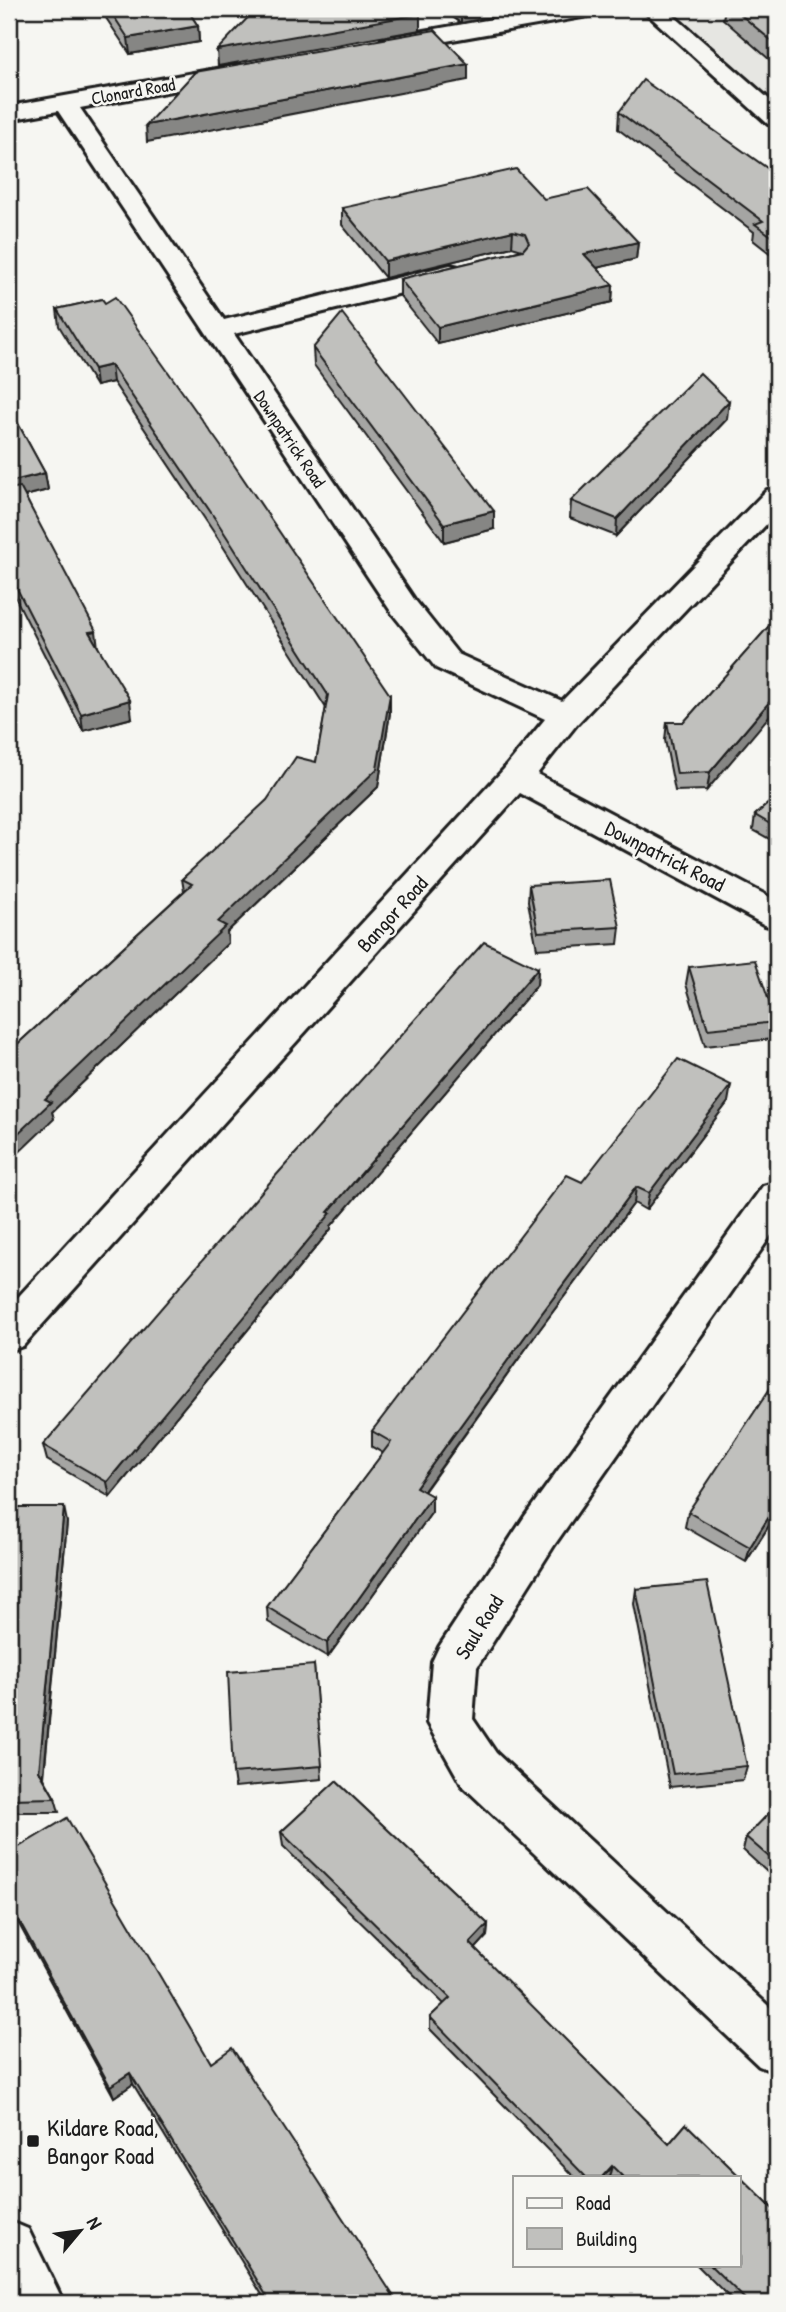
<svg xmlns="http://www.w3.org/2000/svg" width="786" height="2312" font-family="'Patrick Hand',sans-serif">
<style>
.built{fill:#e6e6e2}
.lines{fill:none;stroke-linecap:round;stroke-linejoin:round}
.minor-casing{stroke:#1c1c1c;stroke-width:6}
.minor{fill:#f6f6f2;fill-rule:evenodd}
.wall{fill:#a5a5a3;stroke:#1c1c1c;stroke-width:2}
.shaded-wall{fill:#868684;stroke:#1c1c1c;stroke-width:2}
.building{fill:#c0c0bd;stroke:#1c1c1c;stroke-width:2}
.poi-dot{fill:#1c1c1c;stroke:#f6f6f2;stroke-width:2.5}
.labels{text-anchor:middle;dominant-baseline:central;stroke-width:5;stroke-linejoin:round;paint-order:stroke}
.far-street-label{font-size:18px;fill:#1c1c1c;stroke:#f6f6f2}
.street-label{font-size:21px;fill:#1c1c1c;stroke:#f6f6f2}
.near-poi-label{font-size:24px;fill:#1c1c1c;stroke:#f6f6f2;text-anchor:start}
</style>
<rect width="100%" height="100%" fill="#f6f6f2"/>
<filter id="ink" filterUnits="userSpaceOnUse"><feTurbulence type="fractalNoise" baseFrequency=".0143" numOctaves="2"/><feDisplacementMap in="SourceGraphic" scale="14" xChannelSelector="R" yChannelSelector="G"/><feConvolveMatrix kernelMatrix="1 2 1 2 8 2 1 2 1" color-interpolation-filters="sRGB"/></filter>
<g filter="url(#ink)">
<path class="built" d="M662,9H777V103Z"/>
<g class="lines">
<g class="minor-casing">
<g id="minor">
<path d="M550,9H599L596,14L588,16L390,51L382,49L378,44L382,39L390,37Z"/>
<path d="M642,9H666L777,106V126L768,124Z"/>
<path d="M238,65L246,67L250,72L246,77L80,108L224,320L450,265L459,267L463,273L459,279L234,334L414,599L458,654L562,701L767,490L777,487V513L577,724L537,774L777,901V928L765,925L520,793L23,1346L9,1351V1307L504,769L545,719L436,668L392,613L58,111L9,120V106Z"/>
<path d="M777,1182V1227L555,1544L477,1667L473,1719L496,1753L777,2014V2073L759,2066L462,1785L427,1723L432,1662L439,1647L525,1516L763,1186Z"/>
<path d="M9,2221L28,2229L64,2303H9Z"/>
</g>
</g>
<use href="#minor" class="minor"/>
</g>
<g class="wall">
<path d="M100,9H187L198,26L199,42L130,54Z"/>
<path d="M441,9H510L507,14L461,23Z"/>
<path d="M725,9H777L770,60L723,19Z"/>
<path d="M619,112L777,175V259L753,240L754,232L618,129Z"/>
<path d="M544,199L638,242L636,259L597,268L613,285L612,302L438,344L400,296V279L522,250L512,247L385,278L342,225V208Z"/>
<path d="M102,299L390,713L378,787L227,932L228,943L52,1112L54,1119L12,1057L11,1050L184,891L182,879L316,762L326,708L217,537L113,382L96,386L59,326L57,309Z"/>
<path d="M313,348L494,529L444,542L314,365Z"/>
<path d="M9,407L45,473L48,490L25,496L132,718L83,731L9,585Z"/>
<path d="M727,419L616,536L570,518L571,501Z"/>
<path d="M777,617L707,790L675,791L665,740L667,722H684Z"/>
<path d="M777,796V843L753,830L755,815Z"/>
<path d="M529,885L620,927L618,944L537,949L528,902Z"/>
<path d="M689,967L776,1022L773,1039L705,1046L686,984Z"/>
<path d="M538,968L537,985L331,1226V1229L110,1497L47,1460L43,1445Z"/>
<path d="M728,1102L646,1210L634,1203L540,1329L424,1492L432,1496V1512L328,1657L268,1622L267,1607L383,1453L372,1447V1431L582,1182Z"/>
<path d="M9,1507L67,1522L44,1778L55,1798L59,1812H9Z"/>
<path d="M688,1512L777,1513L746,1562L685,1527Z"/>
<path d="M636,1589L747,1766L743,1780L670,1787L634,1604Z"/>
<path d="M314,1665L322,1779L235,1787L233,1773Z"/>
<path d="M336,1781L488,1924L487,1936L475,1949L669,2144L686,2124L777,2213V2303H735L697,2265H739V2177H574L430,2029V2017L444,2004L283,1846L281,1832Z"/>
<path d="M777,1805V1881L743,1850L746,1837Z"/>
<path d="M9,1853L211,2063L398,2303H267L133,2084L114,2097L9,1906Z"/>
</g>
<g class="shaded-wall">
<path d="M410,9H420L415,15L420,14V30L218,66L217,50Z"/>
<path d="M461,9H510L507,14L461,23Z"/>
<path d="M198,26L199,42L130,54L128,38Z"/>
<path d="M777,41V59L770,60L773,42Z"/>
<path d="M468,64V80L147,142L146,125Z"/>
<path d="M513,231L512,247L385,278V261Z"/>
<path d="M638,242L636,259L583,271L584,254Z"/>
<path d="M613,285L612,302L438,344V327Z"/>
<path d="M111,365L113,382L96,386L94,369Z"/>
<path d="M729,401L727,419L616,536L617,519Z"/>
<path d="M45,473L48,490L9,500V482Z"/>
<path d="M494,511V529L444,542V524Z"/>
<path d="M96,631L98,648L89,632Z"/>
<path d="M777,693V707L707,790L710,772Z"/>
<path d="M390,695V713L378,787L227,932L228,943L52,1112L54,1119L9,1162V1142L45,1099L218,922Z"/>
<path d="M130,700L132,718L83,731L81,714Z"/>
<path d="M538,968L537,985L331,1226V1229L110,1497L107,1482L328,1212Z"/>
<path d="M731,1085L728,1102L646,1210L649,1193Z"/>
<path d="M636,1187L634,1203L540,1329L416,1502V1487L542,1313Z"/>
<path d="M432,1496V1512L328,1657L327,1643Z"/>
<path d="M777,1504V1513L746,1562L750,1547Z"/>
<path d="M64,1507L67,1522L43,1784L39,1771Z"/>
<path d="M488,1924L487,1936L469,1956L470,1943Z"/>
<path d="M130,2073L133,2084L114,2097L110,2086Z"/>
<path d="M612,2166L609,2177H602Z"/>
</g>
<g class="building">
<path d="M109,9H187L198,26L128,38Z"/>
<path d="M256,9H415L420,14L217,50Z"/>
<path d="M734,9H777V41L773,42Z"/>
<path d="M435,30L468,64L146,125L195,72Z"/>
<path d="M643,80L777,175V240L755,224L763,221L619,112Z"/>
<path d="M516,169L544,199L588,189L638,242L584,254L613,285L438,327L400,279L523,250L529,243L525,234L513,231L385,261L342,208Z"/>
<path d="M115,297L230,459L390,695L377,769L218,922L226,926L45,1099L51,1102L9,1142V1060L16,1053L11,1050L192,884L182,879L267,800L296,757L316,762L328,695L216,520L111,365L94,369L57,309L102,299L105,303Z"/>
<path d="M342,313L494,511L444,524L313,348Z"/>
<path d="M700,373L729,401L617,519L571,501Z"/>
<path d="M9,407L45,473L9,482Z"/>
<path d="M20,487L96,631L89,632L130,700L81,714L9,573V489Z"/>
<path d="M777,617V693L710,772L677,774L667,722H684Z"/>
<path d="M777,796V828L755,815Z"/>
<path d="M610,880L620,927L538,932L529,885Z"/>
<path d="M484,942L538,968L328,1212L331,1213L107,1482L43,1445L264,1189Z"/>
<path d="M755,960L776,1022L708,1029L689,967Z"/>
<path d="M678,1059L731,1085L649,1193L636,1187L542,1313L416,1487L432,1496L327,1643L267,1607L391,1442L372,1431L567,1175L582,1182Z"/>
<path d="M777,1378V1504L750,1547L688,1512Z"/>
<path d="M9,1507H64L39,1771L55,1798L9,1799Z"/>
<path d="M707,1582L747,1766L673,1774L636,1589Z"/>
<path d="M314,1665L322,1766L233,1773L228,1672Z"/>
<path d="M336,1781L488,1924L470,1943L669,2144L686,2124L777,2213V2303H749L710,2265H739V2177H623L612,2166L602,2177H586L430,2017L450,1998L281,1832Z"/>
<path d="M777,1805V1864L746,1837Z"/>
<path d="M67,1818L211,2063L232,2048L398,2303H271L130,2073L110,2086L9,1902V1853Z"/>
</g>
</g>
<rect class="poi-dot" x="26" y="2134" width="14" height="14" rx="3.5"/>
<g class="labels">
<g class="far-street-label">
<text transform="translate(133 91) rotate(-10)">Clonard Road</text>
<text transform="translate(290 439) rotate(56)">Downpatrick Road</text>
</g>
<g class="street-label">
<text transform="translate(665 856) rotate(27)">Downpatrick Road</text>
<text transform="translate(392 914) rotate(-48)">Bangor Road</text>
<text transform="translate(479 1627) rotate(-58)">Saul Road</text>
</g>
<g class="near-poi-label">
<text x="47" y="2127">Kildare Road,<tspan x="47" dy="28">Bangor Road</tspan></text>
</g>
</g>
<rect width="786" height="2312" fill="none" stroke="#f6f6f2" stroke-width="35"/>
<rect x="18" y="18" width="751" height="2277" fill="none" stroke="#1c1c1c" stroke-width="2.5" filter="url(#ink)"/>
<rect x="513" y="2176" width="228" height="91" fill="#f6f6f2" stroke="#9f9f9c" stroke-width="2"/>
<rect x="527" y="2198" width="35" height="10" fill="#f6f6f2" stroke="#9f9f9c" stroke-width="2"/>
<text x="576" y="2210" font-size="21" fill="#1c1c1c">Road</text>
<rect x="527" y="2228" width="35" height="21" fill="#c0c0bd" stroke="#9f9f9c" stroke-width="2"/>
<text x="576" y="2246" font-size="21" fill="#1c1c1c">Building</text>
<g transform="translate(80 2231) rotate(61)" stroke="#f6f6f2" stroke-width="5" paint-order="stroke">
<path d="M0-5L12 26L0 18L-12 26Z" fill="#1c1c1c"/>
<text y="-10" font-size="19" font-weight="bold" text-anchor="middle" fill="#1c1c1c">N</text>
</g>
</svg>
